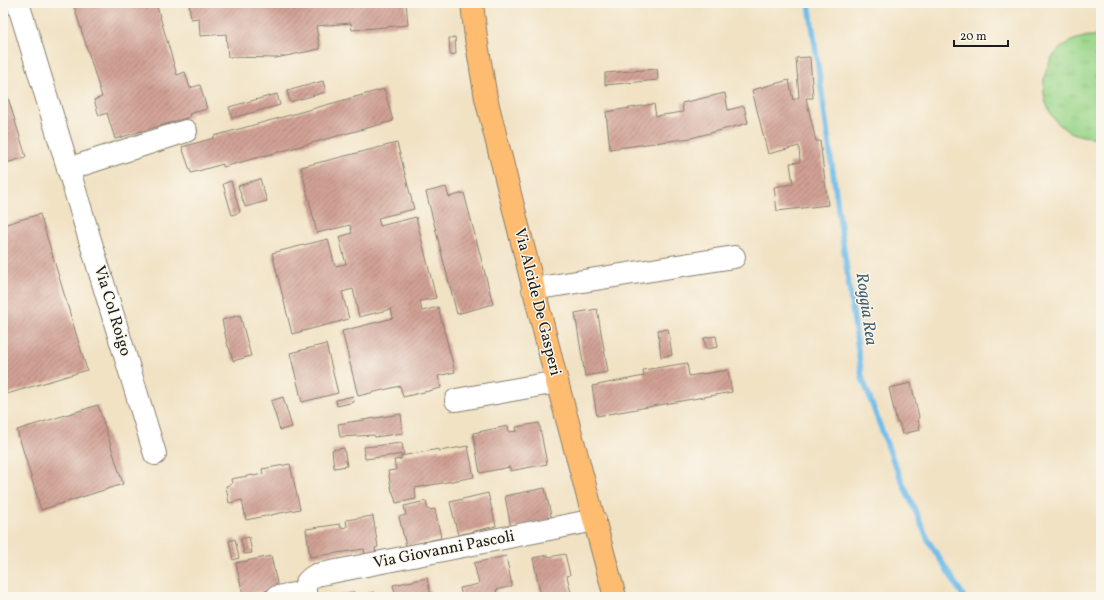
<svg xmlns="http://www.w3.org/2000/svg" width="1104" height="600" font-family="Vollkorn,serif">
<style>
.grass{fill:url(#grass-tufts);stroke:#5b7953}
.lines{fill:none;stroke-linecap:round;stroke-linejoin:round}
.stream{stroke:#71bdeb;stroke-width:5.5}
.building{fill:url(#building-hatch)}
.minor-casing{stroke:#867f70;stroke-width:24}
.major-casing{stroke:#867f70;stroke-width:24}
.minor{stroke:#fff;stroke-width:22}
.major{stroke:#febc70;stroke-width:22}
.labels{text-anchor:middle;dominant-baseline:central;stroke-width:3;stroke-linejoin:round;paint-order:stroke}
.street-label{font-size:16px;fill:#1c1c1c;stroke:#fbf7ec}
.water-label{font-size:17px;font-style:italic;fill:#3e5c6f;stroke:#fbf7ec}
</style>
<defs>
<pattern id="grass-tufts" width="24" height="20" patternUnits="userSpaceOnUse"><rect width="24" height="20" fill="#9ad68a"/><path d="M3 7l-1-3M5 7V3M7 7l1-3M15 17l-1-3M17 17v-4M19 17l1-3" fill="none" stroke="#84b776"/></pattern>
<pattern id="building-hatch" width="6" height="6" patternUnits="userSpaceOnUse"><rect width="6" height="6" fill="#d1a094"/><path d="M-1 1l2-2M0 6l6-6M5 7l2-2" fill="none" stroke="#a98278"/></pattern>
</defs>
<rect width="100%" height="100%" fill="#fbf7ec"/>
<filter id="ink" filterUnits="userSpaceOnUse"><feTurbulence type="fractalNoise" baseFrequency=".025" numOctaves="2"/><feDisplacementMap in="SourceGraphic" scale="8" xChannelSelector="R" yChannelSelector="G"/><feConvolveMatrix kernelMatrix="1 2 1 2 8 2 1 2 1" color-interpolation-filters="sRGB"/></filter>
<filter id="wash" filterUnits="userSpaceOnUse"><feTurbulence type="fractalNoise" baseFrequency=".012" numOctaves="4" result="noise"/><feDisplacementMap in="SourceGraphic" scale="16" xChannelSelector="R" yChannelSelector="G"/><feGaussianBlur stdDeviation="0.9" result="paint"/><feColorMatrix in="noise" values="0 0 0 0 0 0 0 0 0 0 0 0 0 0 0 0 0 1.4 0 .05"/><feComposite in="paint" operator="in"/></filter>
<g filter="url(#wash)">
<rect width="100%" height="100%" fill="#f1e2c4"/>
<path class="grass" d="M1088,36H1101V137C1089,138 1079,136 1068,131C1036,112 1035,62 1068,43C1074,39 1081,38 1088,36Z"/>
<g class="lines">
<path class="stream" d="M809,3L862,377L894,463L929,542L964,597"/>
</g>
<g id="blocks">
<g class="building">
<path d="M73,3H156L177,75L185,72L190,88L200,85L207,109L189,114L190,117L115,139L107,113L99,116L94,100L102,97Z"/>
<path d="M189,3H406L408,25L352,30L351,23L316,26L320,49L276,58L228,57L226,34L200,36L199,18L191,19Z"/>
<path d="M455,37L456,54L450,55L449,38Z"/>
<path d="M810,57L813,98H806L816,141H820L828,205L777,211L774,187L793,184L790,163L800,162L799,146L768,154L752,90L789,80L793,100L799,97L796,58Z"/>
<path d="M657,69L658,80L605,85V73Z"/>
<path d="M3,81L26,157L3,164Z"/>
<path d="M323,81L326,92L290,102L287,91Z"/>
<path d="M384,89L393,121L223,167V164L191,173L182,147L214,138V136Z"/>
<path d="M725,93L728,110L744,106L748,123L691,138L610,149L606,112L654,104L656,116L683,112L682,103Z"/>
<path d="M277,94L280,105L232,118L229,107Z"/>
<path d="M397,143L414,209L378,218L380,226L416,217L436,298L420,301L422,311L438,307L455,372L438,376L441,388L403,397L400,386L358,396L342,331L393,318L391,309L359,317L353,289L342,292L349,319L292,334L272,253L328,239L335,266L346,264L339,237L352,233L350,225L317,233L301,167Z"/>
<path d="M260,179L267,201L245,207L238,186Z"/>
<path d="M231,181L240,212L232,215L223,184Z"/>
<path d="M446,187L449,197L464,193L493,304L457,314L426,192Z"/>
<path d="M40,214L87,370L7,394L3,382V225Z"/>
<path d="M597,309L608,372L585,376L575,313Z"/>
<path d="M240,315L251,356L233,361L229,347H228L222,320Z"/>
<path d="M668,329L672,355L661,357L658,330Z"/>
<path d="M716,336L718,347L706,349L704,338Z"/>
<path d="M326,344L338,393L302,402L290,353Z"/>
<path d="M687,363L689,376L728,370L732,392L597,416L592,386L644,376L643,370Z"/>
<path d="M911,383L919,417L918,418L920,430L902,434L899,422L897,423L889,388Z"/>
<path d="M353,396L354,402L337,406L336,400Z"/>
<path d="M283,397L292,427L280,430L271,401Z"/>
<path d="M98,405L123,484L41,510L17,430Z"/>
<path d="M401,414L403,433L375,437L374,435L340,437L338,424Z"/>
<path d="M539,423L547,464L510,471V467L480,473L473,433L508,426L509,432L517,431L516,427Z"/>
<path d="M402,443L404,454L365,459L364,447Z"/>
<path d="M468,446L474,477L415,488L416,499L396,503L393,492H392L388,471L396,470L394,460L401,459V456L439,449V451Z"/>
<path d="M344,448L347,466L334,468L332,450Z"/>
<path d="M290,464L300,509L246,520L242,500L229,503L226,486L232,484L231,479L253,475V476L263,474L262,469Z"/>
<path d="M545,488L552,520L511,528L505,496Z"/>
<path d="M488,493L496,526L458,535L450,502Z"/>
<path d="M426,501L428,510L435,509L441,538L406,546L399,517L406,515L404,506Z"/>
<path d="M373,516L378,547L375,548L376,554L365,556L364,549L310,557L306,529L340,524L341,528L347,527L346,520Z"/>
<path d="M249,537L252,553L244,554L241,539Z"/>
<path d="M235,539L239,558L233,560L229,541Z"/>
<path d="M565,554L570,575L567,576L572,597H541L533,558L548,555L549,557Z"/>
<path d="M271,556L278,588L243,595L236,563Z"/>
<path d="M506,556L512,586L496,590L497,597H462L460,588L479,584L474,563Z"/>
<path d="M427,578L431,597H396L393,585Z"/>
<path d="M354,592L355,597H336V596Z"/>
<path d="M374,592L375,597H356V596Z"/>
</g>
</g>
</g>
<g filter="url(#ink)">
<use href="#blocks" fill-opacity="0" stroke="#867f70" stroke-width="1"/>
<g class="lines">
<g class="minor-casing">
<g id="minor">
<path d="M18,3L155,454"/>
<path d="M68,169L186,131"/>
<path d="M533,289L734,257"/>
<path d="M456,400L557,382"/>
<path d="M277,597L305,592"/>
<path d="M306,597C303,585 306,581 316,575L595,520"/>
</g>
</g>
<g class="major-casing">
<path id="major" d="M472,3L476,38L486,98L557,382L615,597"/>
</g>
<use href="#minor" class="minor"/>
<use href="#major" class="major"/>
</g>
</g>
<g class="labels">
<g class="street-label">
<text transform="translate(537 302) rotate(76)">Via Alcide De Gasperi</text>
<text transform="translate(112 311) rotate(73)">Via Col Roigo</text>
<text transform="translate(444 550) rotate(-11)">Via Giovanni Pascoli</text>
</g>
<g class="water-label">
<text transform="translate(866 309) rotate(82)">Roggia Rea</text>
</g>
</g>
<rect width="1104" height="600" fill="none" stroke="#fbf7ec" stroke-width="16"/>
<path d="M954 40v6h54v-6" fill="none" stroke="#1c1c1c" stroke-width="2"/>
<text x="960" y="40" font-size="12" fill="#1c1c1c" stroke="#fbf7ec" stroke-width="3" paint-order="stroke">20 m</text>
</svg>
